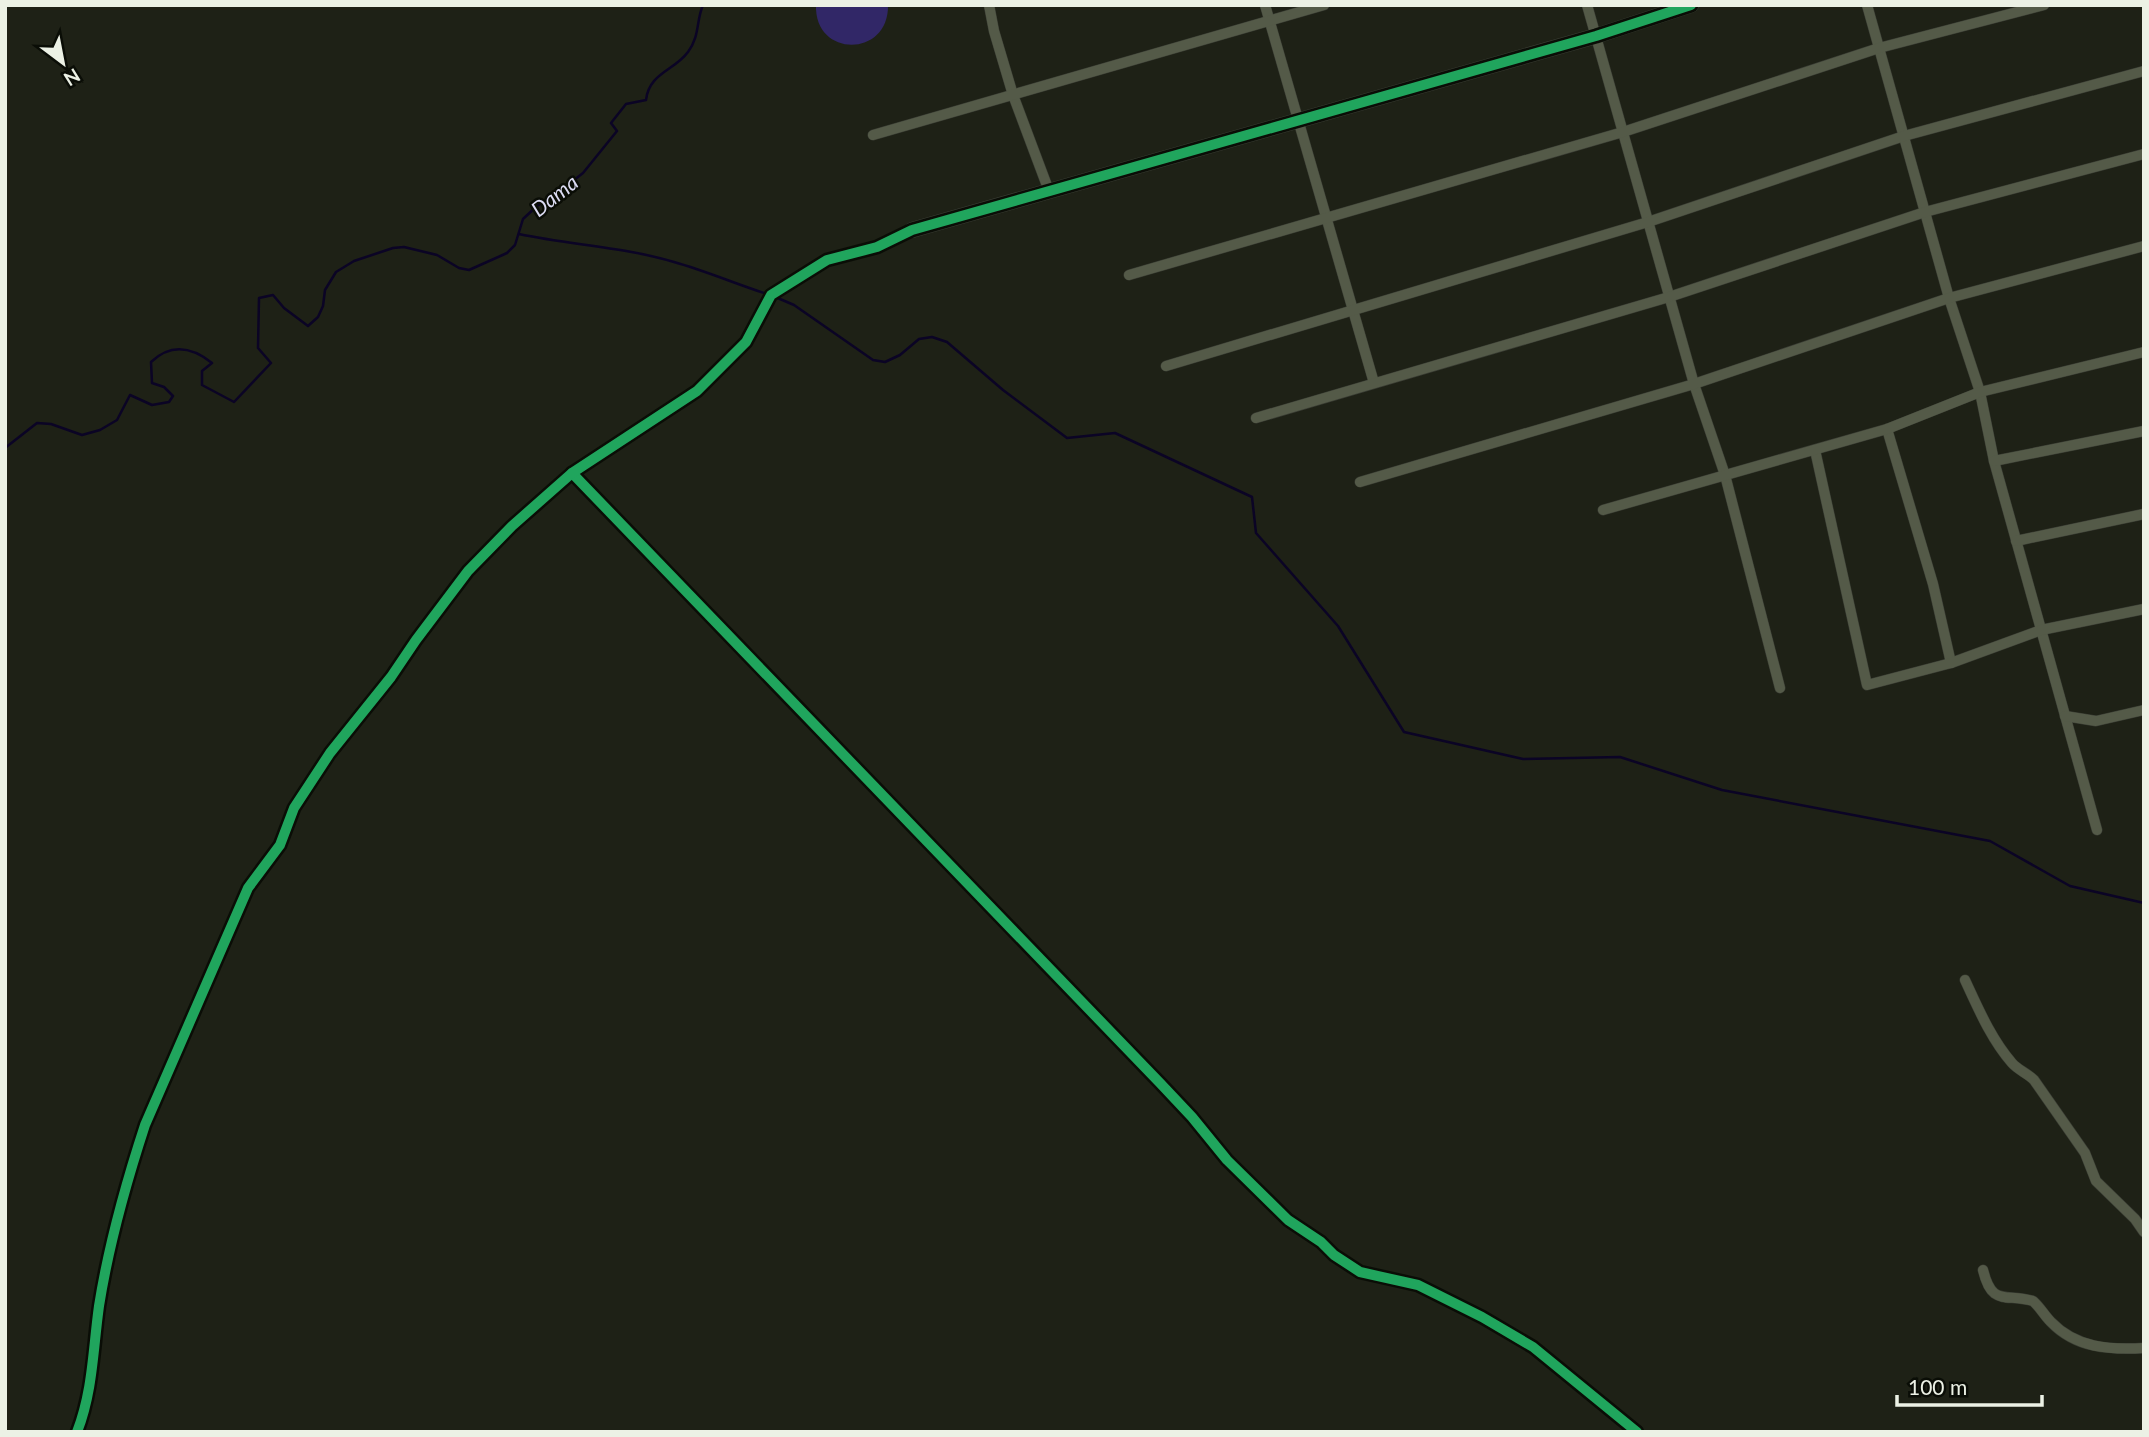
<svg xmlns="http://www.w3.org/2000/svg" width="2149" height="1437" font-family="Lato,sans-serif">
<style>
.green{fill:#312767}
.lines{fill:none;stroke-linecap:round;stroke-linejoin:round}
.stream{stroke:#0b0425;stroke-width:2.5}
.street-casing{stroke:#3a3d34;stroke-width:11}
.secondary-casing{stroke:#3a3d34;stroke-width:16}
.street{stroke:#545a48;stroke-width:10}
.secondary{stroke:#525943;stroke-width:14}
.cycleway-casing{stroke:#0a0d06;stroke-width:15}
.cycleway{stroke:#20a55d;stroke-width:10}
.labels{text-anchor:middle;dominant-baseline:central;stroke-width:5;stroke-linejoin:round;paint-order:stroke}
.water-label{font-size:21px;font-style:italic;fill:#dcdcf3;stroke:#0a0d06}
</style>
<rect width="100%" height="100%" fill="#1e2116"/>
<path class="green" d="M816,5H888C889,58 814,58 816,5Z"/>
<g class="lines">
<g class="stream">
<path d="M519,234C570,245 624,247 674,262C706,271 736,284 767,294"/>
<path d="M773,296L794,305L873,360L885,362L900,355L919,339L932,337L947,342L1003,390L1067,438L1115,433L1252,497L1256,533L1338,626L1404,732L1523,759L1620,757L1722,790L1990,841L2070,886L2144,903"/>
<path d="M5,448L37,423L51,424L82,435L100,430L117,420L130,395L152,405L169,402L173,396L164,387L152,383L151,362C171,343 192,347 212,363L202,371V385L234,402L271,363L258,348L259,298L273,295L284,308L308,326L318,317L323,306L325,290L336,272L354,261L393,248L404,247L437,255L459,268L469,270L507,253L515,245L523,219L537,206L555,195L583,173L617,131L611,123L626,104L646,100C649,73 674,71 688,52C700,36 696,21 703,5"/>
</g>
<g class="street-casing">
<g id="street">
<path d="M989,5L994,31L1013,95L1049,191"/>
<path d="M1265,5L1374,383"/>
<path d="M1587,5L1694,384L1725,475L1780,688"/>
<path d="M1867,5L1949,298L1980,392L1994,461L2097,830"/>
<path d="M873,135L1324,5"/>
<path d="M1129,275L1623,132L1879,48L2044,5"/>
<path d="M1166,366L1648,222L1904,136L2144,71"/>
<path d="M1256,418L1669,297L1925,212L2144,154"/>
<path d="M1887,429L1933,584L1951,663"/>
<path d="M1815,450L1867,685L1951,663L2041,630L2144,609"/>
<path d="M1994,461L2144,431"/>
<path d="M572,473L1160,1083L1192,1117L1227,1160L1288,1220L1321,1242L1334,1255L1360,1272L1418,1285L1482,1317L1533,1347L1637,1432"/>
<path d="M1360,482L1694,384L1949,298L2144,246"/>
<path d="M1603,510L1887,429L1980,392L2144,352"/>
<path d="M2016,541L2144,514"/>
<path d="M2065,716L2096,721L2144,710"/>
<path d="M1965,980C1978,1008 1991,1039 2012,1063C2018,1070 2027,1073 2034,1080L2085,1153L2096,1181L2135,1219L2144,1232"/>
<path d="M1983,1270C1992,1307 2005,1293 2033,1301C2040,1307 2044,1315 2051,1322C2076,1348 2109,1350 2144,1348"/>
<path d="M77,1432C93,1391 93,1349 99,1306C108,1249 127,1180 145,1125L248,888L280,845L294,808L330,753L391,677L416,640L468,571L512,526L572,473L697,391L746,342L771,295L827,260L877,247L912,230"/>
</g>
</g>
<g class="secondary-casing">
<path id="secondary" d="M912,230L1596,36L1691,5"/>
</g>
<use href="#street" class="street"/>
<use href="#secondary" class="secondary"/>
<g class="cycleway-casing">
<g id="cycleway">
<path d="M572,473L1160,1083L1192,1117L1227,1160L1288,1220L1321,1242L1334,1255L1360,1272L1418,1285L1482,1317L1533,1347L1637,1432"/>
<path d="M77,1432C93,1391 93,1349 99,1306C108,1249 127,1180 145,1125L248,888L280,845L294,808L330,753L391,677L416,640L468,571L512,526L572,473L697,391L746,342L771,295L827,260L877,247L912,230L1596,36L1691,5"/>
</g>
</g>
<use href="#cycleway" class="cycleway"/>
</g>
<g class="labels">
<g class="water-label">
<text transform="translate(554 195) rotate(-38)">Dama</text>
</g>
</g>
<rect width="2149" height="1437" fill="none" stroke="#ecf1e5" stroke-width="14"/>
<g transform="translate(63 63) rotate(148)" stroke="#0a0d06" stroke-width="5" paint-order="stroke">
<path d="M0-5L12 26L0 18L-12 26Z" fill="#ecf1e5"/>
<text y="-10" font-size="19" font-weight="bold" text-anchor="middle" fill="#ecf1e5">N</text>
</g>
<path d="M1897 1395v10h145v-10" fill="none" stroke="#ecf1e5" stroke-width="3.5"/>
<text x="1908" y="1395" font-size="21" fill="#ecf1e5" stroke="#0a0d06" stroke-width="5" paint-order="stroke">100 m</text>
</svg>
